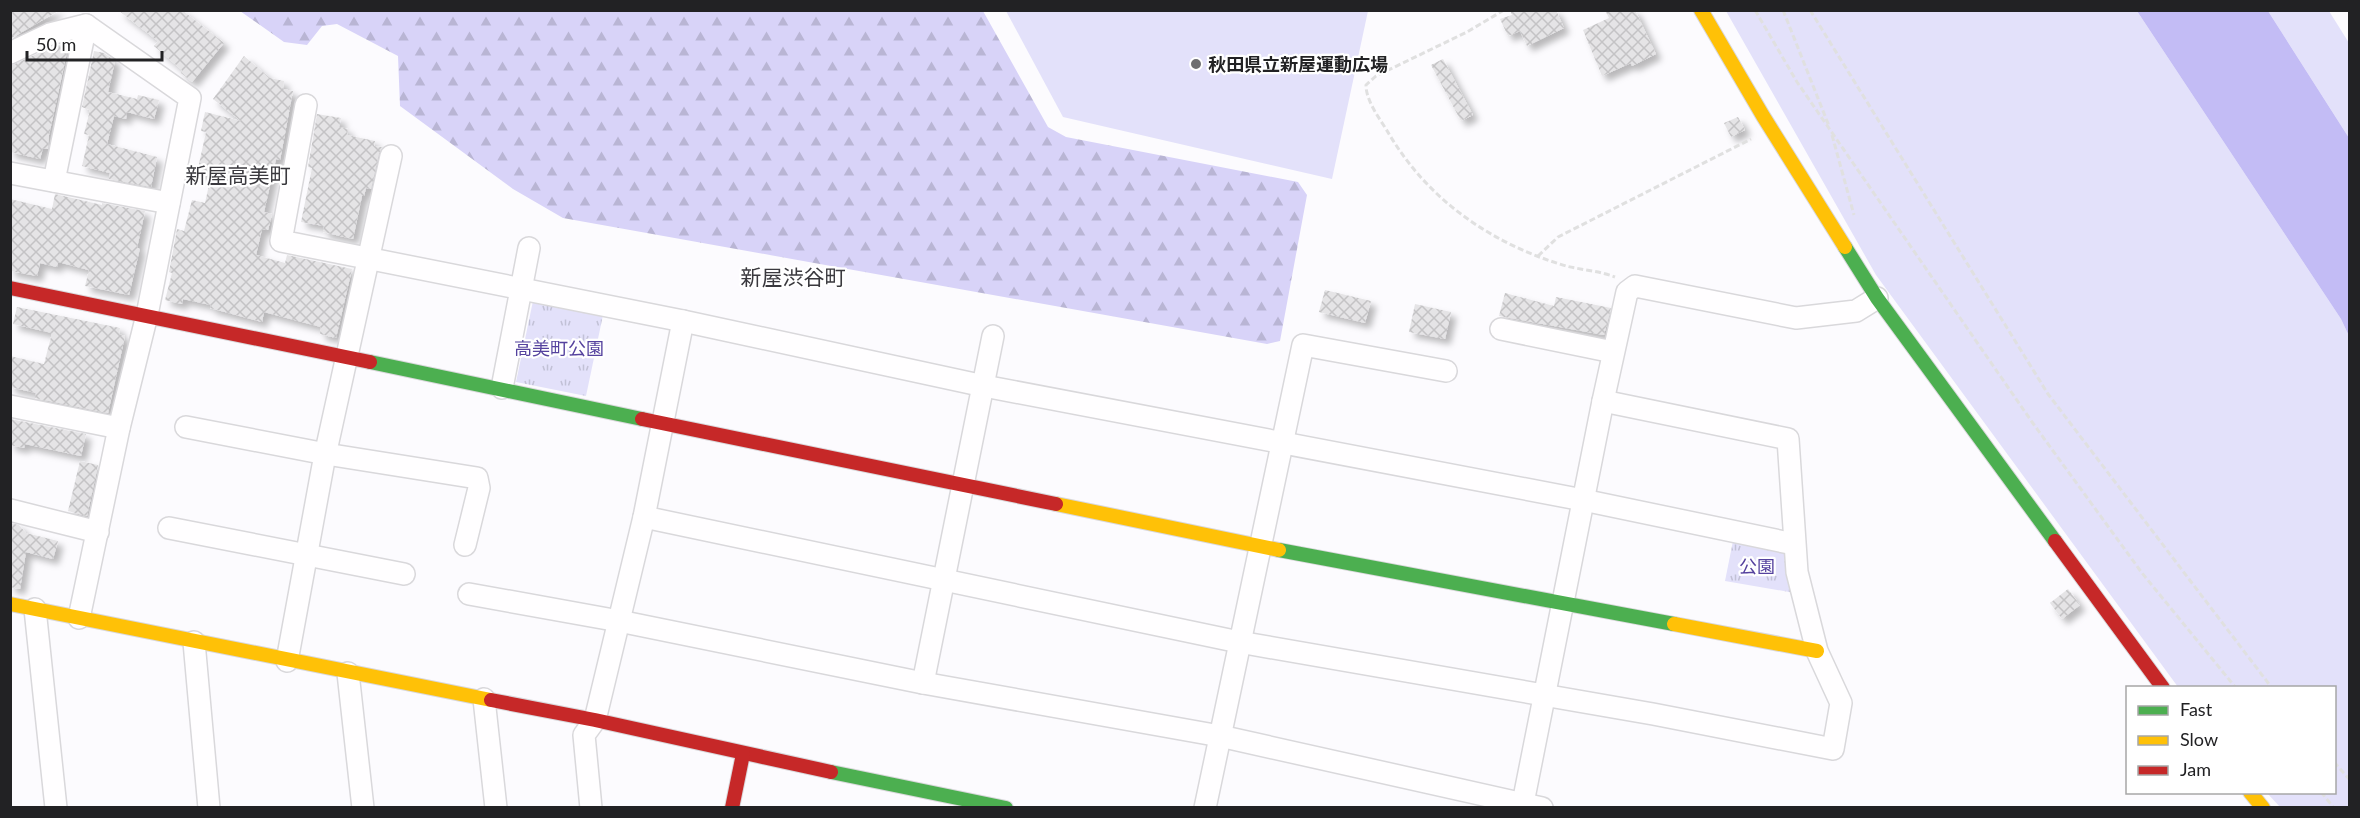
<svg xmlns="http://www.w3.org/2000/svg" width="2360" height="818" font-family="Lato,'Noto Sans JP',sans-serif">
<style>
.grass{fill:#e3e1fa}
.forest{fill:url(#forest-firs)}
.park{fill:url(#park-tufts)}
.water{fill:#c3bcf5}
.building{fill:url(#building-cross-hatch);filter:url(#shadow)}
.lines{fill:none;stroke-linecap:round;stroke-linejoin:round}
.street-casing{stroke:#d9d8db;stroke-width:24}
.fast-casing{stroke:#d9d8db;stroke-width:16}
.slow-casing{stroke:#d9d8db;stroke-width:16}
.jam-casing{stroke:#d9d8db;stroke-width:16}
.path{stroke:#e0e0e0;stroke-width:3;stroke-dasharray:6 3;stroke-linecap:butt}
.street{stroke:#fffeff;stroke-width:21}
.fast{stroke:#4caf50;stroke-width:14}
.slow{stroke:#ffc107;stroke-width:14}
.jam{stroke:#c62828;stroke-width:14}
.poi-dot{fill:#6e6e70;stroke:#fff;stroke-width:2}
.labels{text-anchor:middle;dominant-baseline:central;stroke-width:4.5;stroke-linejoin:round;paint-order:stroke}
.poi-label{font-size:18px;font-weight:bold;fill:#222224;stroke:#fff;text-anchor:start}
.park-label{font-size:18px;fill:#55429e;stroke:#fff}
.quarter-label{font-size:21px;fill:#3a393e;stroke:#fff}
</style>
<defs>
<pattern id="forest-firs" width="22" height="20" patternUnits="userSpaceOnUse" patternTransform="scale(1.5)"><rect width="22" height="20" fill="#d8d3f8"/><path d="M5 1l3.5 6h-7zM16 11l3.5 6h-7z" fill="#b9b5d4"/></pattern>
<pattern id="park-tufts" width="24" height="20" patternUnits="userSpaceOnUse" patternTransform="scale(1.5)"><rect width="24" height="20" fill="#e3e1fa"/><path d="M3 7l-1-3M5 7V3M7 7l1-3M15 17l-1-3M17 17v-4M19 17l1-3" fill="none" stroke="#c2c1d6"/></pattern>
<pattern id="building-cross-hatch" width="8" height="8" patternUnits="userSpaceOnUse" patternTransform="scale(1.5)"><rect width="8" height="8" fill="#e5e4e6"/><path d="M0 0l8 8M0 8l8-8" fill="none" stroke="#c4c3c5"/></pattern>
<filter id="shadow"><feDropShadow dx="5.5" dy="5.5" stdDeviation="3" flood-color="#0004"/></filter>
</defs>
<rect width="100%" height="100%" fill="#fcfbfe"/>
<g class="grass">
<path d="M1006,11H1368L1332,179L1063,117Z"/>
<path d="M1726,11H2137L2341,319L2349,336V807H2280L2267,793L2334,792V688L2178,687L1876,275Z"/>
<path d="M2268,11H2329L2349,43V138Z"/>
</g>
<path class="forest" d="M240,11H983L1048,127L1066,137L1298,182L1307,195L1280,341L1267,344L563,218L513,189L400,106L398,56L337,24L322,26L307,45L284,42Z"/>
<g class="park">
<path d="M533,301L603,315L586,396L516,382Z"/>
<path d="M1733,541L1789,552L1795,593L1725,581Z"/>
</g>
<path class="water" d="M2137,11H2268L2349,138V336L2341,319Z"/>
<g class="building">
<path d="M10,10H60L10,39Z"/>
<path d="M118,10H182L224,43L192,82L181,73L182,70L154,46L158,41Z"/>
<path d="M1510,10H1556L1564,28L1527,46L1520,31L1508,36L1500,19L1512,15Z"/>
<path d="M1605,10H1635L1656,54L1632,66L1631,63L1602,76L1583,30L1609,18Z"/>
<path d="M67,43H69L49,135L48,149L43,148L40,159L10,152V66L54,46Z"/>
<path d="M94,51L104,53L115,61L108,92L137,99L138,95L159,100L154,119L127,112L126,119L114,116L107,144L157,157L151,187L109,179L110,173L82,166L89,135L84,134L90,110L82,107Z"/>
<path d="M244,56L270,78L284,81L283,89L293,91L280,160L276,159L264,212L272,214L268,230L262,229L256,255L285,263L287,255L352,269L336,338L320,334L321,327L264,312L262,322L210,308L211,305L183,299L182,304L165,300L172,273L169,272L177,229L184,231L192,200L205,203L211,176L197,173L206,132L201,131L205,112L241,121L213,99Z"/>
<path d="M1443,59L1473,115L1461,121L1431,65Z"/>
<path d="M317,114L341,118L339,127L348,129L347,135L375,141L374,146L382,147L379,153L371,189L366,188L364,196H362L353,239L323,232L324,226L301,222L312,168L308,167Z"/>
<path d="M1738,117L1745,130L1731,137L1724,123Z"/>
<path d="M55,194L102,205V203L145,211L137,248H140L129,295L85,286L89,270L58,262L57,267L40,263L37,276L10,271V199L52,209Z"/>
<path d="M1325,290L1371,301L1365,323L1319,312Z"/>
<path d="M1505,293L1554,306L1556,297L1611,308L1604,335L1499,316Z"/>
<path d="M1415,304L1451,312L1445,339L1409,332Z"/>
<path d="M17,307L120,328L119,334L125,336L108,413L35,398L36,393L10,387V356L44,364L52,333L13,324Z"/>
<path d="M10,419L86,434L81,456L25,444L24,448L10,445Z"/>
<path d="M80,461L98,465L87,516L68,511Z"/>
<path d="M10,523L19,525L26,533L58,541L53,559L26,552L20,589L10,587Z"/>
<path d="M2068,589L2080,605L2062,619L2050,603Z"/>
</g>
<g class="lines">
<g class="street-casing">
<g id="street">
<path d="M10,53L50,34L86,25L190,98L147,315L119,428L79,618"/>
<path d="M306,105L281,241L683,321L984,386L1583,500L1794,544"/>
<path d="M10,173L169,203"/>
<path d="M54,181L86,25"/>
<path d="M1501,329L1613,352"/>
<path d="M502,388L529,248"/>
<path d="M10,406L119,428"/>
<path d="M186,427L326,454L477,478L479,488L465,545"/>
<path d="M10,510L98,532"/>
<path d="M644,517L1239,642L1653,714L1833,749L1841,703L1817,651L1797,572L1788,439L1603,401"/>
<path d="M169,528L404,574"/>
<path d="M469,594L619,621L923,683L1220,736L1542,808"/>
<path d="M35,609L56,808"/>
<path d="M194,642L209,808"/>
<path d="M287,661L324,460L391,156"/>
<path d="M348,673L363,808"/>
<path d="M923,683L993,336"/>
<path d="M484,699L496,808"/>
<path d="M591,808L584,735L595,720L644,517L683,321"/>
<path d="M1205,808L1303,345L1446,371"/>
<path d="M1522,808L1603,401L1627,292L1635,286L1796,318L1856,311L1877,298"/>
</g>
</g>
<g class="fast-casing">
<g id="fast">
<path d="M1845,247L1877,298L2055,541"/>
<path d="M370,362L642,419"/>
<path d="M1279,550L1674,624"/>
<path d="M831,772L1006,808"/>
</g>
</g>
<g class="slow-casing">
<g id="slow">
<path d="M1701,10L1763,116L1845,247"/>
<path d="M1056,504L1279,550"/>
<path d="M10,604L491,700"/>
<path d="M1674,624L1817,651"/>
<path d="M2250,792L2263,808"/>
</g>
</g>
<g class="jam-casing">
<g id="jam">
<path d="M10,288L370,362"/>
<path d="M642,419L1056,504"/>
<path d="M2055,541L2163,688"/>
<path d="M491,700L595,720L831,772"/>
<path d="M732,808L743,754"/>
</g>
</g>
<g class="path">
<path d="M1504,10L1467,32L1376,76L1366,85C1366,102 1381,120 1389,134C1429,201 1492,244 1566,266C1582,270 1600,271 1615,277"/>
<path d="M1755,10L1797,82L2032,422L2142,573L2236,688"/>
<path d="M1783,10L1829,126"/>
<path d="M1810,10L2048,394L2272,688"/>
<path d="M1832,135L1854,215"/>
<path d="M1538,256L1558,237L1751,139"/>
<path d="M2334,762L2350,780"/>
<path d="M2321,792L2334,808"/>
</g>
<use href="#street" class="street"/>
<use href="#fast" class="fast"/>
<use href="#slow" class="slow"/>
<use href="#jam" class="jam"/>
</g>
<circle class="poi-dot" cx="1196" cy="64" r="6"/>
<g class="labels">
<g class="poi-label">
<text x="1208" y="64">秋田県立新屋運動広場</text>
</g>
<g class="park-label">
<text x="559" y="348">高美町公園</text>
<text x="1757" y="566">公園</text>
</g>
<g class="quarter-label">
<text x="238" y="174">新屋高美町</text>
<text x="793" y="276">新屋渋谷町</text>
</g>
</g>
<rect width="2360" height="818" fill="none" stroke="#222224" stroke-width="24"/>
<rect x="2126" y="686" width="210" height="108" fill="#ffffff" stroke="#a7a7a7" stroke-width="1.5"/>
<rect x="2138" y="706" width="30" height="9" fill="#4caf50" stroke="#a7a7a7" stroke-width="1.5"/>
<text x="2180" y="716" font-size="18" fill="#222224">Fast</text>
<rect x="2138" y="736" width="30" height="9" fill="#ffc107" stroke="#a7a7a7" stroke-width="1.5"/>
<text x="2180" y="746" font-size="18" fill="#222224">Slow</text>
<rect x="2138" y="766" width="30" height="9" fill="#c62828" stroke="#a7a7a7" stroke-width="1.5"/>
<text x="2180" y="776" font-size="18" fill="#222224">Jam</text>
<path d="M27 51v9h135v-9" fill="none" stroke="#222224" stroke-width="3"/>
<text x="36" y="51" font-size="18" fill="#222224" stroke="#ffffff" stroke-width="4.5" paint-order="stroke">50 m</text>
</svg>
